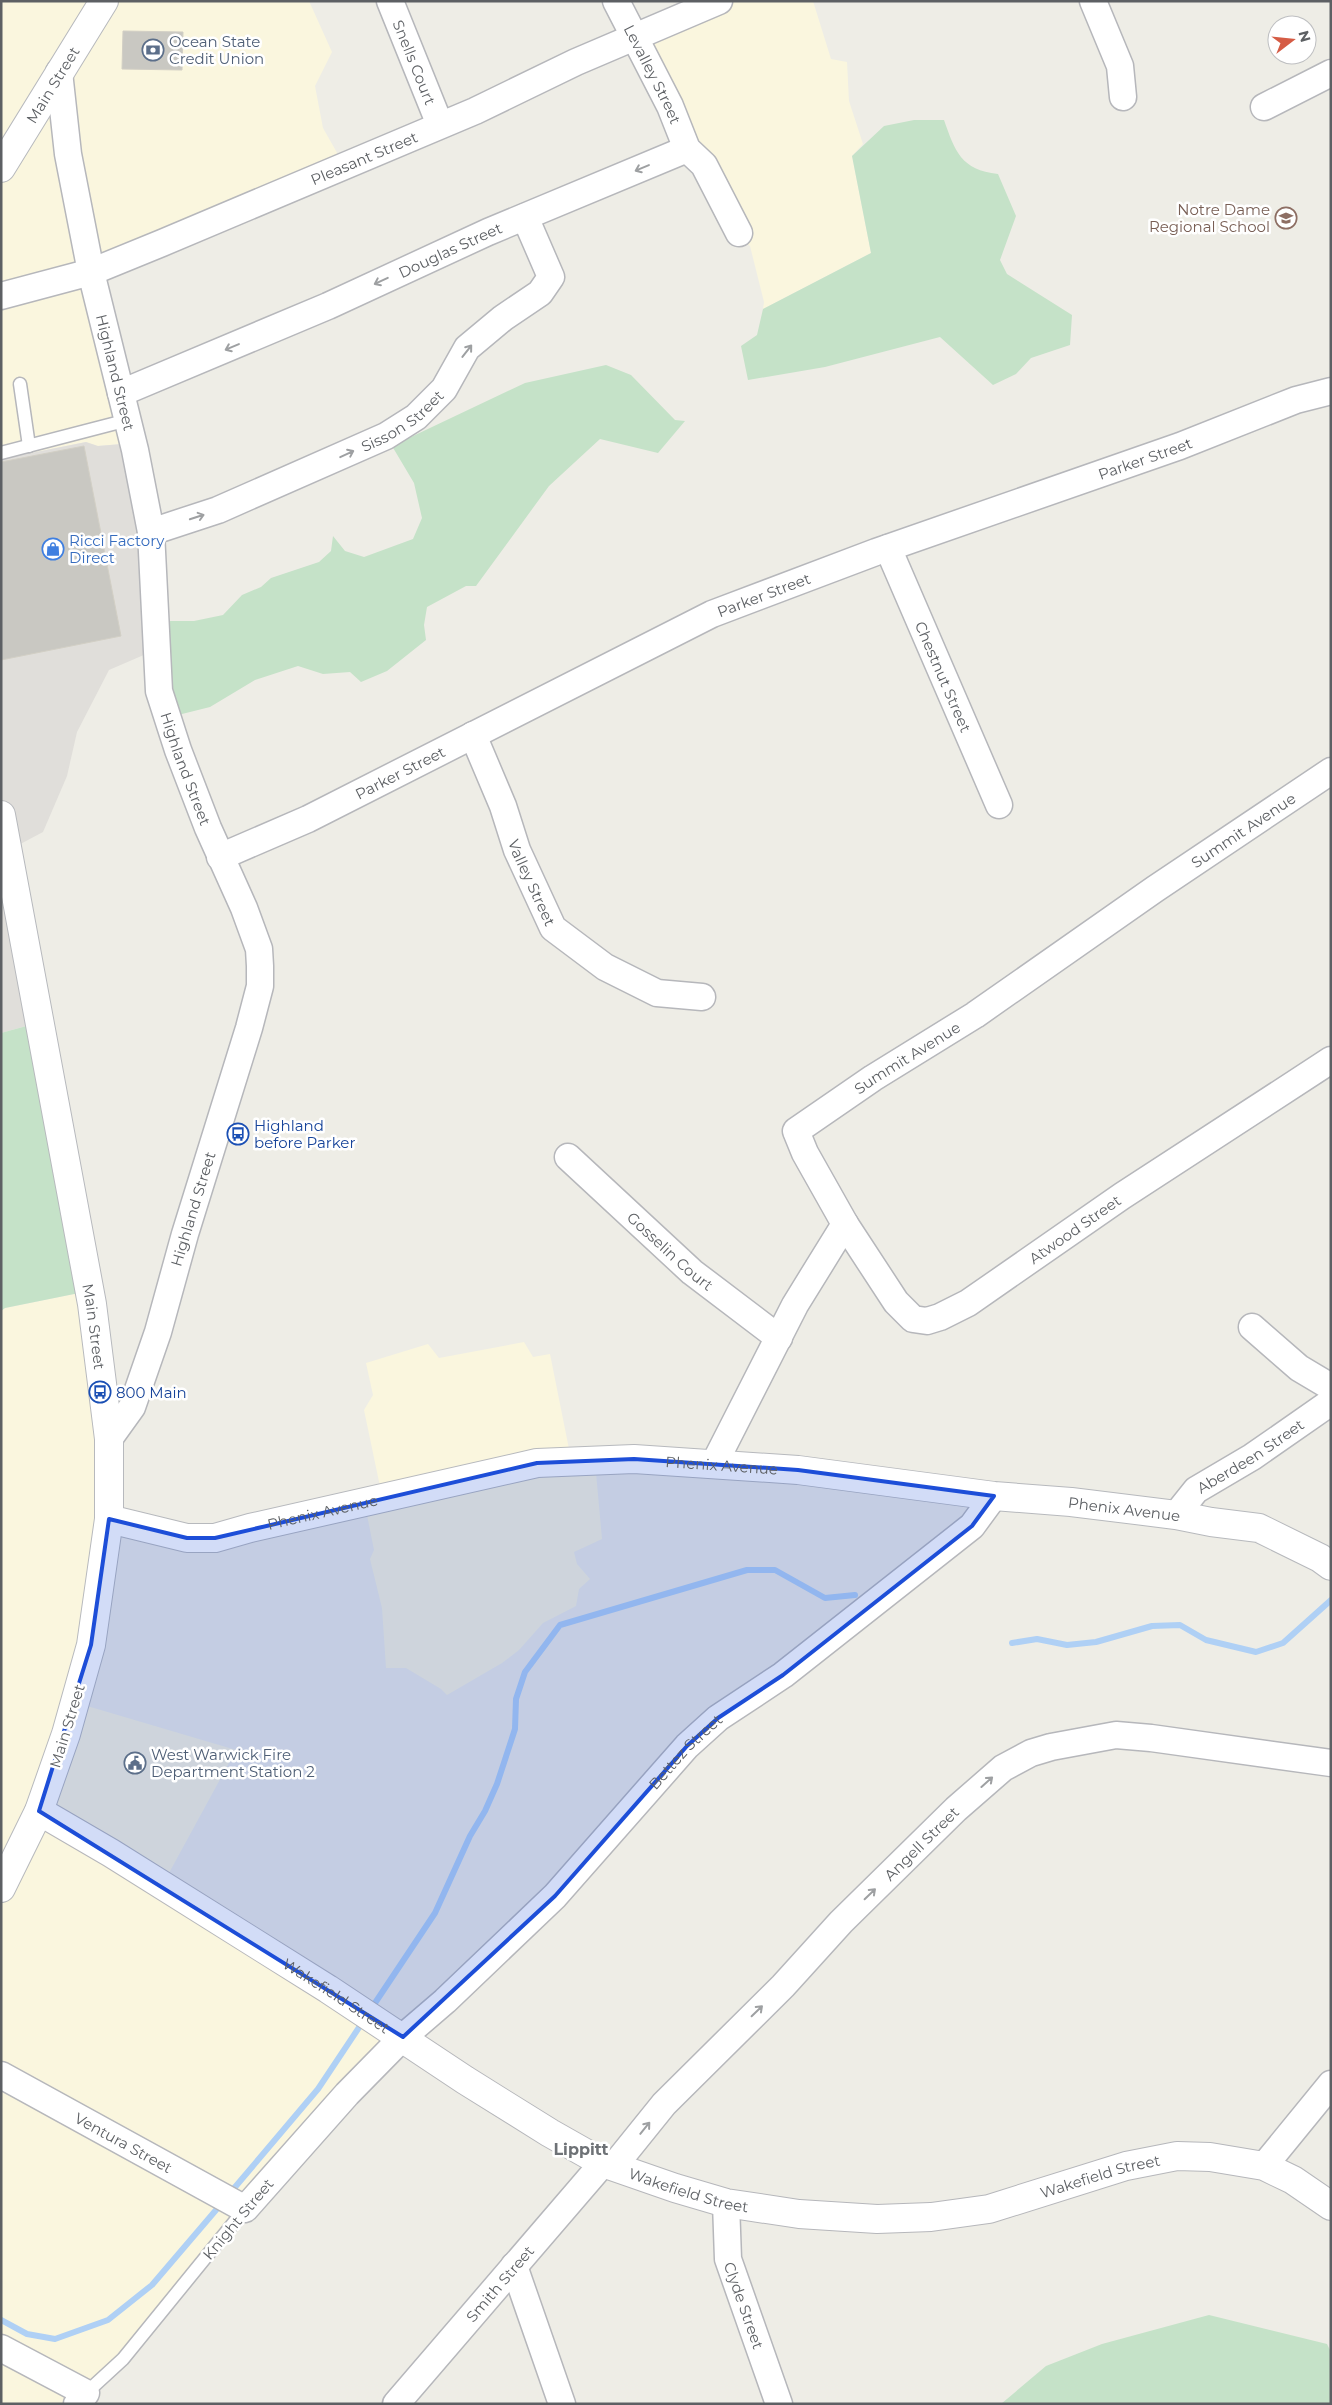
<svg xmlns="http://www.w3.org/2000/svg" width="1332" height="2405" font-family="Montserrat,sans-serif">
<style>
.commercial{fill:#faf6de}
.industrial{fill:#e0deda}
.green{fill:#c5e2c8}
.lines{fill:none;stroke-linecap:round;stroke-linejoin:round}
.stream{stroke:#afd0f5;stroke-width:6}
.building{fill:#c9c8c2;stroke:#d2cfc5}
.service-casing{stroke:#b6b7bb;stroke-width:15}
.minor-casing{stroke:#b6b7bb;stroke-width:29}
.tertiary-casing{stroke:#b6b7bb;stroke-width:30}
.secondary-casing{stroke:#b7b9bd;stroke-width:30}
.service{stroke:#fff;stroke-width:12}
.minor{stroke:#fff;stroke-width:26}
.tertiary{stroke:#fff;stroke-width:28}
.secondary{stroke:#fff;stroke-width:28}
.oneway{stroke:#9ea0a2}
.marked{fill:#1d4ed8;fill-opacity:0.2;stroke:#1d4ed8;stroke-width:4;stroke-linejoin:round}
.labels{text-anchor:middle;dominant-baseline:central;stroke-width:5;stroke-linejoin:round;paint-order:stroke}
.service-label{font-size:15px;fill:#4e5e75;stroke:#fff;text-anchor:start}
.street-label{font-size:15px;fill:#5d6064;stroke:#fff}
.education-label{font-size:15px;fill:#785e54;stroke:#fff;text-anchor:end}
.shop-label{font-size:15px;fill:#366cbe;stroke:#fff;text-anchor:start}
.transit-label{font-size:15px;fill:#164399;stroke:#fff;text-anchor:start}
.neighbourhood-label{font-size:16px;font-weight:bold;fill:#6e7276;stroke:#fff}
</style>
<rect width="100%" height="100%" fill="#eeede6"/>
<g class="commercial">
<path d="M1,1H309L332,52L315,86L323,128L344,165L94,271L134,443L97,446L86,442L1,459Z"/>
<path d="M725,1H813L831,59L847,62L849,101L863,144L852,156L871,253L763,309L764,302L750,246L728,232L638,39Z"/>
<path d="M89,1291L112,1434L77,1703L236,1750L163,1884L401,2036L77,2404H1V1311L5,1308Z"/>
<path d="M524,1342L533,1357L550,1354L571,1459L595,1462L602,1539L574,1552L577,1564L590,1579L579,1589L576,1606L543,1623L519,1650L502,1663L447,1695L441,1689L406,1668H386L382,1608L370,1559L374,1550L365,1505L382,1496L364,1410L373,1395L366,1363L428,1344L439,1358Z"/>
</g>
<path class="industrial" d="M86,442L98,446L134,443L153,651L109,670L77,732L67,776L43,832L11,849L41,1022L1,1033V459Z"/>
<g class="green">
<path d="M914,120H944C955,151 961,170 998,174L1016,216L1000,260L1007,274L1072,315L1070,345L1031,358L1016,374L993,385L940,337L825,367L748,380L741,346L757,335L763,309L871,253L852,156L884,126Z"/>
<path d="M606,365L631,375L675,420L685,421L658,453L600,439L549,486L476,586H466L427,607L424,625L426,640L387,671L361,682L350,672L323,674L298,666L255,680L210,707L170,717L160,621H194L223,615L242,595L261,587L271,578L319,562L331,551L333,536L345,551L364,557L413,539L422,518L414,483L392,446L525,383Z"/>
<path d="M41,1022L89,1291L5,1308L1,1311V1033Z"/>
<path d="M1209,2315L1327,2344L1331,2352V2404H1001L1046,2366L1102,2344Z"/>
</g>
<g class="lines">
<g class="stream">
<path d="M1012,1643L1037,1639L1067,1645L1096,1642L1152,1626L1180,1625L1206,1640L1256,1652L1283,1643L1331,1600"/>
<path d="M371,2009L435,1913L470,1836L485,1811L497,1784L515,1729L516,1699L525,1672L560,1625L747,1570H775L825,1598L855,1595"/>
<path d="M230,2193L318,2089L364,2020"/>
<path d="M1,2320L27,2334L55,2339L108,2320L152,2285L222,2203"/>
</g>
</g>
<g class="building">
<path d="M123,31L183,32L182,70L122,69Z"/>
<path d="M84,446L121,636L1,660V462Z"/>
</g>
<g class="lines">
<g class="service-casing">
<g id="service">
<path d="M20,384L29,446"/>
<path d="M1,453L128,420"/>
<path d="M86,2393L123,2359L245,2209"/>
</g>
</g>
<g class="minor-casing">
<g id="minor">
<path id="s1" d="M390,1L440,125"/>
<path id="s2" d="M616,1L670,106L687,149L704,165L739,233"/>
<path d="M1093,1L1120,66L1123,97"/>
<path id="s3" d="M59,72L68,154L91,272L135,450L151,532L159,691L178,750L208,828L244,908L259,949L260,966V986L249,1028L185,1234L158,1332L132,1407L109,1439"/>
<path d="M1264,107L1331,73"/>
<path id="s4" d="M1,296L91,272L162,243L475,111L576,62L719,1"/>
<path id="s5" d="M121,393L328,306L488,232L687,149"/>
<path id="s6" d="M151,532L218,510L386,436L416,417L444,389L467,348L503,318L540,293L551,277L525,217"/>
<path id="s7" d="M888,548L999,805"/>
<path id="s8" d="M473,735L503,806L517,850L553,928L605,967L657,993L702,997"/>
<path id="s9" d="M220,857L308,819L712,614L876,552L1180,446L1296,400L1331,391"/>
<path id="s10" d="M568,1157L692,1272L779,1338"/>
<path id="s11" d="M845,1224L896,1302L913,1319L927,1321L940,1317L968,1303L1122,1196L1331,1060"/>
<path d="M1252,1327L1299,1368L1331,1387"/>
<path id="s12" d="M714,1464L795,1305L845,1224L805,1153L796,1131L873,1078L975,1015L1155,889L1331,771"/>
<path id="s13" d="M1176,1515L1196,1490L1252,1457L1331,1402"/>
<path id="s14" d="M1,2075L245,2209L347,2094L403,2037L445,2001L555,1896L687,1746L718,1718L783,1675L972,1526L994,1496"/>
<path id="s15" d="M614,2166L664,2104L783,1986L841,1922L956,1809L1003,1768L1031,1753L1051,1747L1116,1735L1151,1738L1331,1763"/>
<path d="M1264,2166L1331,2084"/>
<path id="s16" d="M726,2203L728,2259L779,2404"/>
<path d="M514,2266L562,2404"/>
<path d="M1,2348L86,2393L77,2404"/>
<path id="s17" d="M396,2404L603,2163"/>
</g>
</g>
<g class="tertiary-casing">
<g id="tertiary">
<path id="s18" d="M39,1811L111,1853L328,1989L465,2080L550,2133L603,2163L675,2188L726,2203L799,2214L877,2219L931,2217L989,2209L1126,2166L1177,2156L1210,2157L1264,2166L1293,2180L1331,2206"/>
</g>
</g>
<g class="secondary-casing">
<g id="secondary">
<path id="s19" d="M1,168L104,1"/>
<path id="s20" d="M1,815L92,1304L109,1439V1519L91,1645L66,1734L39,1811L1,1888"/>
<path id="s21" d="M109,1519L187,1538H215L250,1528L537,1463L634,1459L798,1470L994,1496L1071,1502L1176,1515L1211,1522L1259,1528L1320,1558L1331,1566"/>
</g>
</g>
<use href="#service" class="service"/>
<use href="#minor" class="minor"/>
<use href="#tertiary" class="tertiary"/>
<use href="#secondary" class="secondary"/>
</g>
<defs><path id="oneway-shaft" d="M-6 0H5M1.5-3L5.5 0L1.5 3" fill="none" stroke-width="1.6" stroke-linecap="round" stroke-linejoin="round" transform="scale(1.25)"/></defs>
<g class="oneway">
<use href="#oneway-shaft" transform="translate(642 168) rotate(157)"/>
<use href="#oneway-shaft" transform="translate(381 281) rotate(155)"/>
<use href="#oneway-shaft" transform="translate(232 347) rotate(157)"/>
<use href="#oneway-shaft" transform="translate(467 351) rotate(-52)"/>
<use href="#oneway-shaft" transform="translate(347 454) rotate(-25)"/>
<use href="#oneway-shaft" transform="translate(197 517) rotate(-18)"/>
<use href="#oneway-shaft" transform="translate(987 1782) rotate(-42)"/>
<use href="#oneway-shaft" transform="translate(870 1894) rotate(-44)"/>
<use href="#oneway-shaft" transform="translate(757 2011) rotate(-44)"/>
<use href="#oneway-shaft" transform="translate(645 2128) rotate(-51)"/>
</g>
<path class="marked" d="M634,1459L798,1470L994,1496L972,1526L783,1675L718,1718L687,1746L555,1896L403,2037L39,1811L91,1645L109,1519L187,1538H215L537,1463Z"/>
<defs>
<g id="bank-ring" transform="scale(1.125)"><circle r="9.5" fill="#fff" stroke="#5c6f8a" stroke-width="1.5"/><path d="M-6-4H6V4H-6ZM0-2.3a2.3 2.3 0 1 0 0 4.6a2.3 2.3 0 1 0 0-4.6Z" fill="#5c6f8a"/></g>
<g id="school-ring" transform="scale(1.125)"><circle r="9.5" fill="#fff" stroke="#8d6e63" stroke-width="1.5"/><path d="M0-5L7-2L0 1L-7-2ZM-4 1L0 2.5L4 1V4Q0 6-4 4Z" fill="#8d6e63"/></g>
<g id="shop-ring" transform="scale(1.125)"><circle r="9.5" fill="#fff" stroke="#3f7fe0" stroke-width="1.5"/><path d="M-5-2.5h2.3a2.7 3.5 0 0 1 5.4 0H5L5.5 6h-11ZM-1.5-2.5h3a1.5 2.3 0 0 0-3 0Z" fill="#3f7fe0"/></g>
<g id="bus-ring" transform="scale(1.125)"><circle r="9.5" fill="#fff" stroke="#1a4fb4" stroke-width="1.5"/><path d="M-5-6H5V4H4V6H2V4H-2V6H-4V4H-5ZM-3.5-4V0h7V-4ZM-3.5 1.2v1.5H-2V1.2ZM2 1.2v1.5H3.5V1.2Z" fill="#1a4fb4"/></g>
<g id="civic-ring" transform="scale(1.125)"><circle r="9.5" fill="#fff" stroke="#5c6f8a" stroke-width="1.5"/><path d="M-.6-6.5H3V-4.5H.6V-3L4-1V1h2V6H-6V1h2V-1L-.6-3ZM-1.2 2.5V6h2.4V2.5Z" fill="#5c6f8a"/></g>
</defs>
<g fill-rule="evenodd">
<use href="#bank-ring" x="153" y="50"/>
<use href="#school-ring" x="1286" y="218"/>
<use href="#shop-ring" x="53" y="549"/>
<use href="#bus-ring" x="238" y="1134"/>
<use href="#bus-ring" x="100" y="1392"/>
<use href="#civic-ring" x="135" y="1763"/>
</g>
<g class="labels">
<g class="service-label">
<text x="169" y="41">Ocean State<tspan x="169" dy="17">Credit Union</tspan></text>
<text x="151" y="1754">West Warwick Fire<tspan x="151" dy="17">Department Station 2</tspan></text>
</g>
<g class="street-label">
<text stroke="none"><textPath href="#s1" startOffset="66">Snells Court</textPath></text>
<text stroke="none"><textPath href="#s2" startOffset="82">Levalley Street</textPath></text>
<text stroke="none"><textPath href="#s19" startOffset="98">Main Street</textPath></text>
<text stroke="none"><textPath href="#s4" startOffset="389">Pleasant Street</textPath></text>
<text stroke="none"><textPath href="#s5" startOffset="359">Douglas Street</textPath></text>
<text stroke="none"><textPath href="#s3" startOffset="306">Highland Street</textPath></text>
<text stroke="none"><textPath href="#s6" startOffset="276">Sisson Street</textPath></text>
<text stroke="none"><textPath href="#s9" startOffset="1009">Parker Street</textPath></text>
<text stroke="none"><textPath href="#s9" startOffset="604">Parker Street</textPath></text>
<text stroke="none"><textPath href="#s7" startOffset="140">Chestnut Street</textPath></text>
<text stroke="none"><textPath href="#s3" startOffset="711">Highland Street</textPath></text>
<text stroke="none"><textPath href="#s9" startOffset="199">Parker Street</textPath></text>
<text stroke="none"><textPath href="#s12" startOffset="918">Summit Avenue</textPath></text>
<text stroke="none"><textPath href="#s8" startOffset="159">Valley Street</textPath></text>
<text stroke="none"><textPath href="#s12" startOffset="512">Summit Avenue</textPath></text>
<text transform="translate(193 1209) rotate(-73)">Highland Street</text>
<text stroke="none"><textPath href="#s11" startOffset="306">Atwood Street</textPath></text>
<text stroke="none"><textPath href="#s10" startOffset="139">Gosselin Court</textPath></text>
<text stroke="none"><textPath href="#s20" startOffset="520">Main Street</textPath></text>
<text stroke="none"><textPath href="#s13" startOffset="96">Aberdeen Street</textPath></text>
<text stroke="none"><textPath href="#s21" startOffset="624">Phenix Avenue</textPath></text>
<text stroke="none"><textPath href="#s21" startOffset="1029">Phenix Avenue</textPath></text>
<text stroke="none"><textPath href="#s21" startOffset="219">Phenix Avenue</textPath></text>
<text transform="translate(67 1726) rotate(-73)">Main Street</text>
<text stroke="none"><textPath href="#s14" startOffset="914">Bettez Street</textPath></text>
<text stroke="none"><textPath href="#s15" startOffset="446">Angell Street</textPath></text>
<text stroke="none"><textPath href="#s18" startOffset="350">Wakefield Street</textPath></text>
<text stroke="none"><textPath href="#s14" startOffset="140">Ventura Street</textPath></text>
<text stroke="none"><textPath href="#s18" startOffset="1175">Wakefield Street</textPath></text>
<text stroke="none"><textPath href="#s18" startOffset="755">Wakefield Street</textPath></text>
<text transform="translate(238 2219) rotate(-50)">Knight Street</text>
<text stroke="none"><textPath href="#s17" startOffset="159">Smith Street</textPath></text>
<text stroke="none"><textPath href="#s16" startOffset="105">Clyde Street</textPath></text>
</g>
<g class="education-label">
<text x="1270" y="209">Notre Dame<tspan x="1270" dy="17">Regional School</tspan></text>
</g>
<g class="shop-label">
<text x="69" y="540">Ricci Factory<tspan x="69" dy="17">Direct</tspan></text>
</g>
<g class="transit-label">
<text x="254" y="1125">Highland<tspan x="254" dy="17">before Parker</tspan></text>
<text x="116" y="1392">800 Main</text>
</g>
<g class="neighbourhood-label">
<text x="581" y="2149">Lippitt</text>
</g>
</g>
<rect width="1332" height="2405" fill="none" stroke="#5d6064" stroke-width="5"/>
<g transform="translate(1292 40) rotate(74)"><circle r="24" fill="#ffffff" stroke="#bebfc1"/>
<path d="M0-4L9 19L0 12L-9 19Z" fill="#d55c45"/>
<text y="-8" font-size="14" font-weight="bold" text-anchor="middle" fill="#5d6064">N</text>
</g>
</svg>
